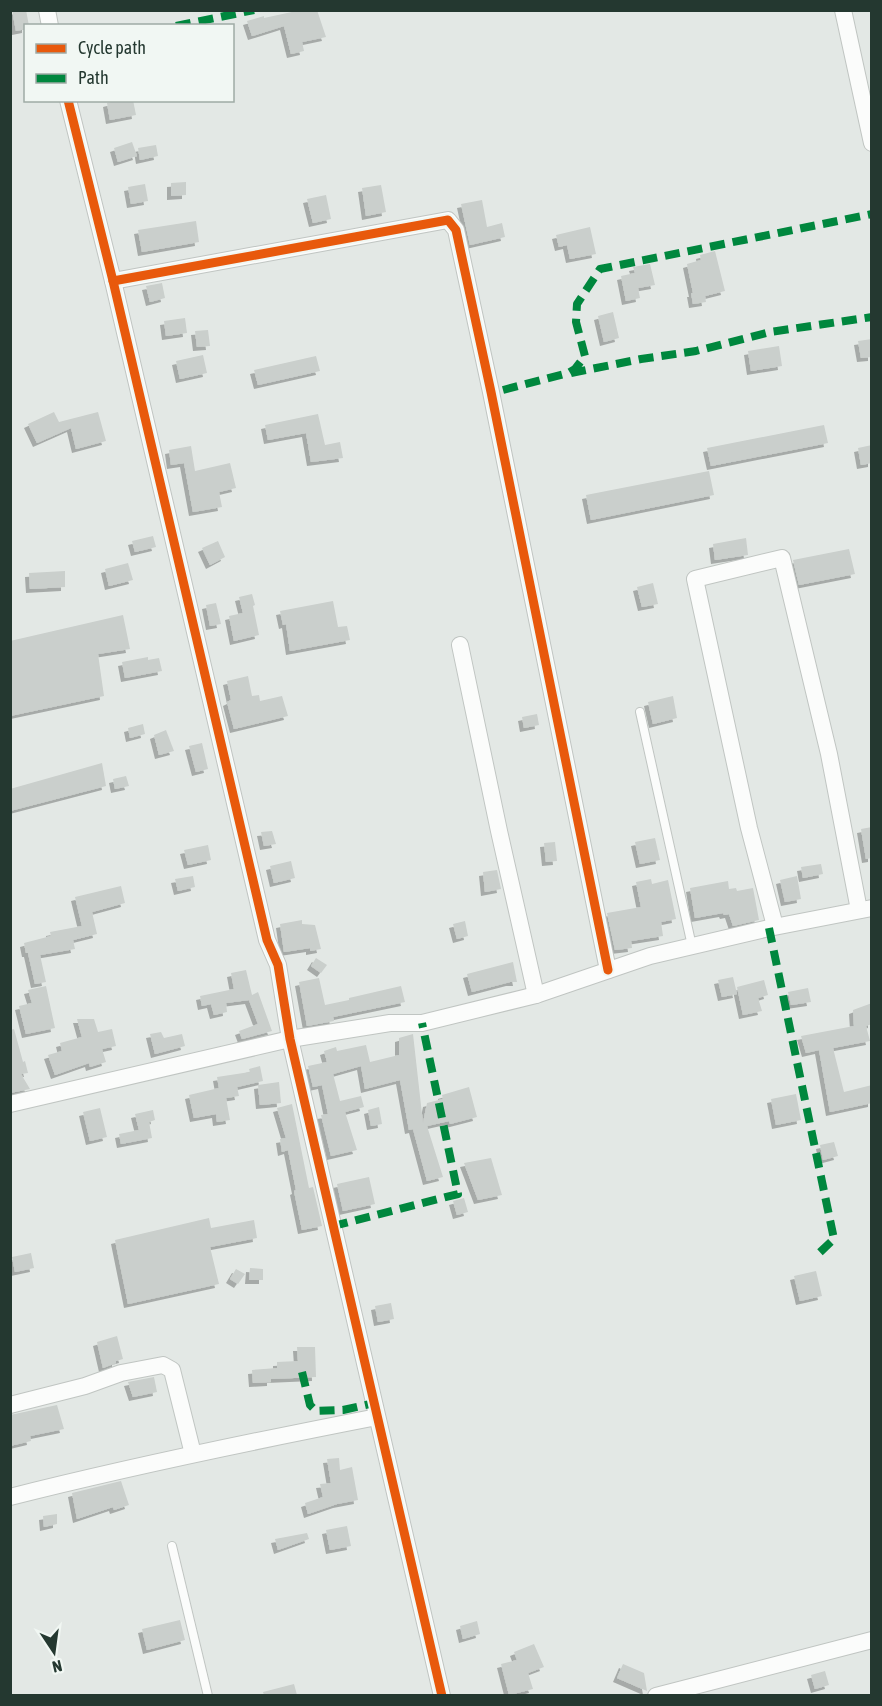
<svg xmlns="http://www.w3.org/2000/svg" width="882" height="1706" font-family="'Asap Condensed',sans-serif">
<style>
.building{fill:#cacfcc;filter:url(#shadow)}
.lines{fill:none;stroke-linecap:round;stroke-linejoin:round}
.lane-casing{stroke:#c0c5c2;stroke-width:10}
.street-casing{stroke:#c0c5c2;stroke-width:18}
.lane{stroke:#fbfcfb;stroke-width:8}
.street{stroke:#fbfcfb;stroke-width:16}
.quiet{stroke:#00873e;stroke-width:8;stroke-dasharray:15 8;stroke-linecap:butt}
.cycleway-casing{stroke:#f1f7f3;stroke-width:13}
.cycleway{stroke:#e8590c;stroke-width:9}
</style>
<defs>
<filter id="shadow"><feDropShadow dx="-4" dy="4" stdDeviation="0" flood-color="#0004"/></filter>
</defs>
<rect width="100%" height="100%" fill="#e3e8e5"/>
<g class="building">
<path d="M12,10H26L29,26H26V29L16,31Z"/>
<path d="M301,10H317L326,37L302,42L304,51L291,54L284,26L252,36L247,21L264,16V18Z"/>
<path d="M119,100H133L136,115L110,120L107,103Z"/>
<path d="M132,142L137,156L118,162L114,148Z"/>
<path d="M156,145L158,156L140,160L138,148Z"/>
<path d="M186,182V195L171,196V183Z"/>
<path d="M145,184L148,201L131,204L128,187Z"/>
<path d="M381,185L386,212L366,216L362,188Z"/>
<path d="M326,195L331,219L313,223L307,199Z"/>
<path d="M482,200L487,227L502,223L505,237L470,245L461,204Z"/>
<path d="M196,221L199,242L142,252L138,230Z"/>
<path d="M590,227L596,254L570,259L567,245L559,247L556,235Z"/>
<path d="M715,251L725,291L705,296L706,302L693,304L691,293H693L687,264L701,260L700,255Z"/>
<path d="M650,264L655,285L638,288L640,298L626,301L621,276L635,273L633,267Z"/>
<path d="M162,283L165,298L150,302L146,286Z"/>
<path d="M613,312L619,338L604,342L598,316Z"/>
<path d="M185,318L187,333L166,336L164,321Z"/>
<path d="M208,330L210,346L197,347L195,331Z"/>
<path d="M872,339V357L861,358L858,341Z"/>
<path d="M779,346L782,366L751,371L748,351Z"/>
<path d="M203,355L207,373L180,379L176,361Z"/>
<path d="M316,356L320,371L258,385L254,370Z"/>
<path d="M54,412L59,422L98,412L106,441L76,449L71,428L37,443L28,424Z"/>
<path d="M318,414L325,445L340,442L343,458L311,462L306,433L268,440L265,425Z"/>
<path d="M824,425L828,443L711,466L707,448Z"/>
<path d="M872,445V463L861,465L858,448Z"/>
<path d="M191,446L195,471L230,463L236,488L219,492L222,507L193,512L184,463L171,465L169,450Z"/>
<path d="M709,471L714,495L591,520L586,495Z"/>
<path d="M153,536L156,547L135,552L132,541Z"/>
<path d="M746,538L748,555L715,560L713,544Z"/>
<path d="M218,541L225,557L210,565L202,548Z"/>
<path d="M849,549L855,574L799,585L793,560Z"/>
<path d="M128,563L133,580L109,586L105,569Z"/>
<path d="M65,571V587L30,589L29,573Z"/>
<path d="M653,583L658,604L642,607L637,587Z"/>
<path d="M252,594L255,605L253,606L259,635L234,641L229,616L243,613L239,597Z"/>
<path d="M333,601L338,627L347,626L350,640L290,651L286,624L283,625L280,611Z"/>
<path d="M216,603L221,624L210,626L206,605Z"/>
<path d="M123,615L130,649L98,654L104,696L10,716V641Z"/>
<path d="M148,657V660L159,658L162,671L125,678L122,662Z"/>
<path d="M248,676L252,696L259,695L260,701L282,696L288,716L234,729L227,702L231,700L227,681Z"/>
<path d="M673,696L677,718L653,724L648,702Z"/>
<path d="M537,714L539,725L524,728L522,717Z"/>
<path d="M143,724L145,734L130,738L128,728Z"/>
<path d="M166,730L174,751L159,755L154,735Z"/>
<path d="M202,743L208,769L196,772L189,746Z"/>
<path d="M102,763L106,786L10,811V789Z"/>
<path d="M126,776L129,786L115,789L113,779Z"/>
<path d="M872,827V858L866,859L861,829Z"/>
<path d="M272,831L276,844L264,846L261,832Z"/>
<path d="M655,838L660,860L640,864L635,842Z"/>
<path d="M555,842L557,861L546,862L544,843Z"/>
<path d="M208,845L211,860L188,865L184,850Z"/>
<path d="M291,861L295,878L274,883L270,866Z"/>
<path d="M821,864L823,874L803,878L801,867Z"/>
<path d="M497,870L501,889L485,892L483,872Z"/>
<path d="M193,876L195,887L178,891L175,879Z"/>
<path d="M797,876L801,899L785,902L780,880Z"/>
<path d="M651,879L652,884L668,880L676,919L661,922L663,936L631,941L632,948L615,950L607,913L641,907L636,882Z"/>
<path d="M728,881L729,889L736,888L737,891L753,888L759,920L733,926L729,914L724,915L723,913L695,918L690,888Z"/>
<path d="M121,886L125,903L92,912L97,934L73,940L75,949L40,955L46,982L35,984L28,953H26L24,943L51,936L50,932L82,926L75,897Z"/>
<path d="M302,920V924L315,925L321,949L310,951V948L284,952L280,924Z"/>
<path d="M465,921L468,936L457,939L453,924Z"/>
<path d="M316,958L327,965L321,973L311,966Z"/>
<path d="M513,962L517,982H510L472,992L467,974Z"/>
<path d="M246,970L252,995L258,992L272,1031L242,1039L239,1031L258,1024L249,1000L226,1003L227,1012L214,1015L211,1004L202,1006L200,996L234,989L231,973Z"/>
<path d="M733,977L737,994L722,997L718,980Z"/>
<path d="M319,978L325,1005L349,1000V998L401,986L405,1002L333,1017L334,1021L307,1026L299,982Z"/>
<path d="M764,980L768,995L758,998L762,1011L743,1015L737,987Z"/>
<path d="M46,986L55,1028L26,1034L19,1006L32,1003L28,990Z"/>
<path d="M808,988L811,1002L791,1005L788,992Z"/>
<path d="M872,1003V1024L866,1026L870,1041L833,1048L844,1092L872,1085V1103L830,1112L819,1050L806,1053L801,1036L854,1026L853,1010Z"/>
<path d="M77,1019H94L98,1032L112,1029L116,1046L102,1049L106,1062L90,1067L89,1063L55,1075L48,1055L62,1051L60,1043L82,1037Z"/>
<path d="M14,1029L23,1062L25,1061L28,1073L21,1074L30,1089L10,1093V1030Z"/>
<path d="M161,1032L164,1038L182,1034L185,1046L155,1054L150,1034Z"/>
<path d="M413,1034L423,1123L427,1103L443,1099L442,1095L469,1087L477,1117L450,1124L449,1121L427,1126L443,1177L427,1181L413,1129L409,1130L400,1080L365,1089L361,1066L333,1074L340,1101L361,1096L364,1107L345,1112L357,1150L331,1156L321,1115L328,1114L322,1085L313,1087L308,1066L327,1062L324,1051L336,1047L337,1051L366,1045L370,1062L399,1055V1038Z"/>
<path d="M260,1066L263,1081L237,1087L239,1096L226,1098L230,1120L217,1122L216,1114L194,1118L189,1095L219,1088L217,1077L250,1072L249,1069Z"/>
<path d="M279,1082L281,1103L260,1105L258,1085Z"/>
<path d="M796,1094L801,1120L776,1125L771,1099Z"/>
<path d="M292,1104L309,1188L313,1187L322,1226L302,1230L294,1191L296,1190L288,1150L282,1152L280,1139L286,1138L277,1108Z"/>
<path d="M379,1107L382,1124L371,1126L368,1110Z"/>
<path d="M100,1108L107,1137L90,1141L83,1112Z"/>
<path d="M153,1110L155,1120L149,1122L152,1138L121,1144L119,1134L139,1130L135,1114Z"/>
<path d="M834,1142L838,1156L823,1160L820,1145Z"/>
<path d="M491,1158L502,1195L478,1200L464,1163Z"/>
<path d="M369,1177L375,1204L343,1211L337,1184Z"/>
<path d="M464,1198L468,1212L457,1215L453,1201Z"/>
<path d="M209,1218L211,1228L254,1220L257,1238L210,1247L219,1284L128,1304L115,1240Z"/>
<path d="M31,1253L34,1268L15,1272L12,1257Z"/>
<path d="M250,1268L263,1269V1280H249Z"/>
<path d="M236,1269L245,1274L238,1284L230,1279Z"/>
<path d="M816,1271L822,1296L800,1301L794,1276Z"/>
<path d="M391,1303L394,1319L378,1322L375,1306Z"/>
<path d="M117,1336L123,1359L116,1361V1363L103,1368L97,1342Z"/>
<path d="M297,1347H315L316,1377L271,1379V1382L253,1383L252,1370L277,1368V1362L298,1361Z"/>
<path d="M154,1377L157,1392L133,1397L128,1382Z"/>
<path d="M57,1405L64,1429L30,1436L31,1441L10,1446V1415Z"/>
<path d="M339,1458L340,1470L352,1467L358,1500L337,1504L308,1514L305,1503L323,1497L320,1484L331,1483L327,1459Z"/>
<path d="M121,1481L129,1505L114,1510L113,1507L77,1519L72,1493Z"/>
<path d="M57,1514V1524L44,1527L43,1516Z"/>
<path d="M347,1526L351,1546L330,1550L326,1530Z"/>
<path d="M307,1533L309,1539L278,1550L275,1539Z"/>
<path d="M180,1620L185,1640L147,1650L142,1629Z"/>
<path d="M477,1621L480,1634L463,1639L460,1626Z"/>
<path d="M534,1644L544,1667L528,1673L533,1689L509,1695L501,1664L517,1660L514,1652Z"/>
<path d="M623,1664L644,1673L647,1691L617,1678Z"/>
<path d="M825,1671L829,1685L815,1689L811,1675Z"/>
<path d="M294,1684L297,1695H264L263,1692Z"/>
</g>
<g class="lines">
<g class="lane-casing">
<g id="lane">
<path d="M640,712L692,946"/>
<path d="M172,1546L208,1696"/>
</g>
</g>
<g class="street-casing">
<g id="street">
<path d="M47,10L50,26"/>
<path d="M843,10L872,143"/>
<path d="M68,100L113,281L267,940L278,965L290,1039L442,1696"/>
<path d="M113,281L448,220L456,230L491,392L608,970"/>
<path d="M460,645L499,831L536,995"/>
<path d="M775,926L749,828L695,579L782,558L829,754L859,910"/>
<path d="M10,1104L290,1039L390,1023H422L536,995L650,956L769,928L872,908"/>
<path d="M10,1405L85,1386L121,1373L163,1365L172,1370L193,1454"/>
<path d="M10,1497C132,1466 254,1441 377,1417"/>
<path d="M656,1696L872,1640"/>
</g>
</g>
<use href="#lane" class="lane"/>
<use href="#street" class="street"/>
<g class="quiet">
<path d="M176,26L254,10"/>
<path d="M571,373L641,359L696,351L770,332L872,317"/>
<path d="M503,390L568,373L575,369L585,356L576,322L577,304L600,269L872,214"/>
<path d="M769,928L834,1239L817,1255"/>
<path d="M333,1226L458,1194L422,1023"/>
<path d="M302,1372L310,1405L316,1411L343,1410L374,1403"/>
</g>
<g class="cycleway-casing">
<g id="cycleway">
<path d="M68,100L113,281L267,940L278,965L290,1039L442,1696"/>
<path d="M113,281L448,220L456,230L491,392L608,970"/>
</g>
</g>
<use href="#cycleway" class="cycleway"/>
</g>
<rect width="882" height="1706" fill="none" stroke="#243830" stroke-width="24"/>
<rect x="24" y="24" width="210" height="78" fill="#f1f7f3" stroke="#9faba5" stroke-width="1.5"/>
<rect x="36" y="44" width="30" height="9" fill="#e8590c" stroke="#9faba5" stroke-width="1.5"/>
<text x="78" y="54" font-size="18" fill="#243830">Cycle path</text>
<rect x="36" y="74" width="30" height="9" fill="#00873e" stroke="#9faba5" stroke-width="1.5"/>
<text x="78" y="84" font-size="18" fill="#243830">Path</text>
<g transform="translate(54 1652) rotate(167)" stroke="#f1f7f3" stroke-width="4.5" paint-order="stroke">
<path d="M0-4.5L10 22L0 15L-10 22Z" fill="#243830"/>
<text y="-9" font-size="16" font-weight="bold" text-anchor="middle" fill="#243830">N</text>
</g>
</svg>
